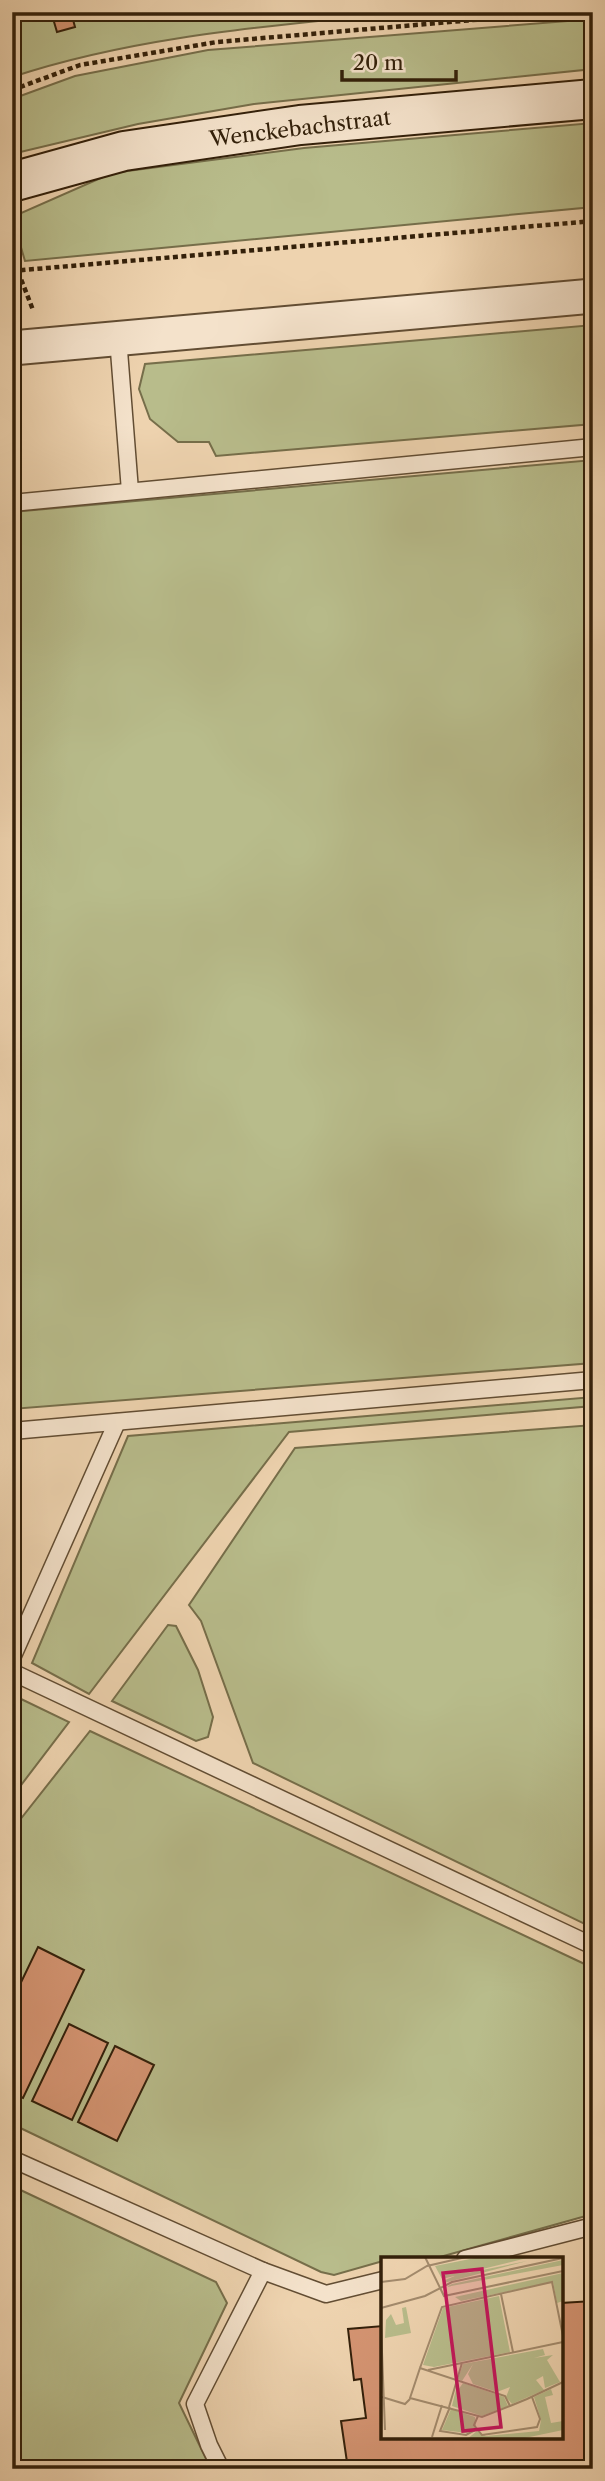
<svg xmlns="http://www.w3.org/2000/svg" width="605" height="2481" font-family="'Libre Caslon Text',serif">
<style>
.green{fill:#b8bc8b;stroke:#766e4a;stroke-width:2}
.building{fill:#d49472;stroke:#33200a;stroke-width:2}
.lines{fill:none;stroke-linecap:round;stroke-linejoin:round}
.lane-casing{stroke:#624d33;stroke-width:19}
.street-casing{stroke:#624d33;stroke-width:37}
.secondary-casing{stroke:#33200a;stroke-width:42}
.path{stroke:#33200a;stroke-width:4.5;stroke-dasharray:5 3.5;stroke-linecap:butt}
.lane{stroke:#f4e2cb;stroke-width:16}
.street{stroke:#f4e2cb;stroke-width:33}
.secondary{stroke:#f4e2cb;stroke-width:38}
.labels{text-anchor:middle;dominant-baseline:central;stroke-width:6;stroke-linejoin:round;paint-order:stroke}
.street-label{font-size:21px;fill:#33200a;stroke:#f4e2cb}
.inset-road{fill:none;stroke:#a38b6d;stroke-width:2}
.view{fill:#c2185b;fill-opacity:0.15;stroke:#c2185b;stroke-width:3.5}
.inset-edge{fill:none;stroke:#33200a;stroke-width:3.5}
</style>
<rect width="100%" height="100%" fill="#eed3af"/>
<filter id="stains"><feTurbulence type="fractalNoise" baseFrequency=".00286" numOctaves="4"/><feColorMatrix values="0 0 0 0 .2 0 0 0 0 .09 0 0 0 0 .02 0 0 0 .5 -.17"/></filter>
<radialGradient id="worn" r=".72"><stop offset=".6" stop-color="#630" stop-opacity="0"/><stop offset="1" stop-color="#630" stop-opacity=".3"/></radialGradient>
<g class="green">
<path d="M12,12H405C273,26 139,35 12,77Z"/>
<path d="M593,19V69L254,104L138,124L12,154V99L75,76L208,50Z"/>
<path d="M593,123V207L25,261L12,217L112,173L304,148Z"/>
<path d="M593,325V424L216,456L209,442H178L150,419L139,389L145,364Z"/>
<path d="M593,460V1363L12,1409V512Z"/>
<path d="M593,1397V1406L289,1432L89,1694L32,1663L128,1436Z"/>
<path d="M593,1425V1928L253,1763L201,1621L189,1605L295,1448Z"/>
<path d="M168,1625L176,1626L198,1670L213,1717L208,1737L196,1741L112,1701Z"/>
<path d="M19,1698L69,1722L12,1797V1713Z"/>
<path d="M90,1731L593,1968V2214L433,2259H383V2261L334,2275L321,2272L12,2124V1830Z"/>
<path d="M12,2186L216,2282L227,2303L179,2403L211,2469H12Z"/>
</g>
<g class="building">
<path d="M62,12H71L75,27L57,32L52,15Z"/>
<path d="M38,1947L84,1970L23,2098L12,2093V2001Z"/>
<path d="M69,2024L108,2043L72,2120L32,2101Z"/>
<path d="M115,2046L154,2065L117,2141L78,2122Z"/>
<path d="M593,2301V2469H348L341,2421L366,2418L361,2379L354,2380L348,2329L383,2326V2437H561V2303Z"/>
</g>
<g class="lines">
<g class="lane-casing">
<g id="lane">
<path d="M118,338L130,491"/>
<path d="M12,503L593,447"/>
<path d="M12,1431L593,1380"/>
<path d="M12,1658L117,1422"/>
<path d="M12,1672L593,1946"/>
<path d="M12,2159L263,2271L326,2294L383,2280"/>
<path d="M465,2259L593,2226"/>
<path d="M221,2469L209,2445L195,2404L263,2271"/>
</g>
</g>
<g class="street-casing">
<path id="street" d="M12,348L593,296"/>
</g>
<g class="secondary-casing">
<path id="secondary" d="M12,182L124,151L300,125L593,99"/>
</g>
<g class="path">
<path d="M12,90L80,65L217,42L567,12"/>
<path d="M12,256L33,310"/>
<path d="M12,271L593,221"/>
</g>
<use href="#lane" class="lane"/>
<use href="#street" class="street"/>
<use href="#secondary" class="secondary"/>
</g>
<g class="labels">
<g class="street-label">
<text transform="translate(300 128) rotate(-7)">Wenckebachstraat</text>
</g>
</g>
<g transform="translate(381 2257)">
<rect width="182" height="182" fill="#eed3af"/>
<path d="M99,0H146V1L61,22L54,9ZM182,3V8L65,30L71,27ZM146,4L63,26L62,24L76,18ZM182,16V44L176,46L172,25L80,44L74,40ZM118,39L129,95L53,110L42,108L62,51ZM25,50L30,76L4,81L5,63L10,57L15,68L23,66L21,51ZM162,92L164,98L153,101L172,98L166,103L179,125L164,131L162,119L155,123L163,133L131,147L125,140L129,130L116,135L92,127L87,117L92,107L81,124L77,122L82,107ZM77,124V133L82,126L123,140L127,149L101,159L71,149ZM170,132L172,138L164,140L170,166L182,164V173L139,182H86L96,174L105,179L158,174L160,163L153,140ZM70,152L94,160L95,172L86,176L61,173Z" fill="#b8bc8b"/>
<path class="inset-road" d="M44,0L63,39L182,14M0,25L24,22L46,9L85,0M120,37L132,95M0,51L44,39L71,25L182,1M0,69L4,173M39,111L61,50L171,25L182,79M47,113L182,85M1,140L24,147L29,142M129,149L124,139L39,111L29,141L101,160L129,149L146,142L182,125M68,150L81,106M69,150L59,174L85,178L96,172M97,159L93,168L101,178L156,170L159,162L151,140M51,180L61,148"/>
<path class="view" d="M101,12L120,170L82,174L62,16Z"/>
<rect width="182" height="182" class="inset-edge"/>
</g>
<rect width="605" height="2481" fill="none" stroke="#eed3af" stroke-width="42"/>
<rect x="14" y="14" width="577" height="2453" fill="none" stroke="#33200a" stroke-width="3.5"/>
<rect x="21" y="21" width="563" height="2439" fill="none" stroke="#33200a" stroke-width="2"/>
<path d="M342 70v10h114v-10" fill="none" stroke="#33200a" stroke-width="3.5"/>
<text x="353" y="70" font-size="21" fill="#33200a" stroke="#f4e2cb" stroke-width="5" paint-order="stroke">20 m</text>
<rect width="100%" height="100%" filter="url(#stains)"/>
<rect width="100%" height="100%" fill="url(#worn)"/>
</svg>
